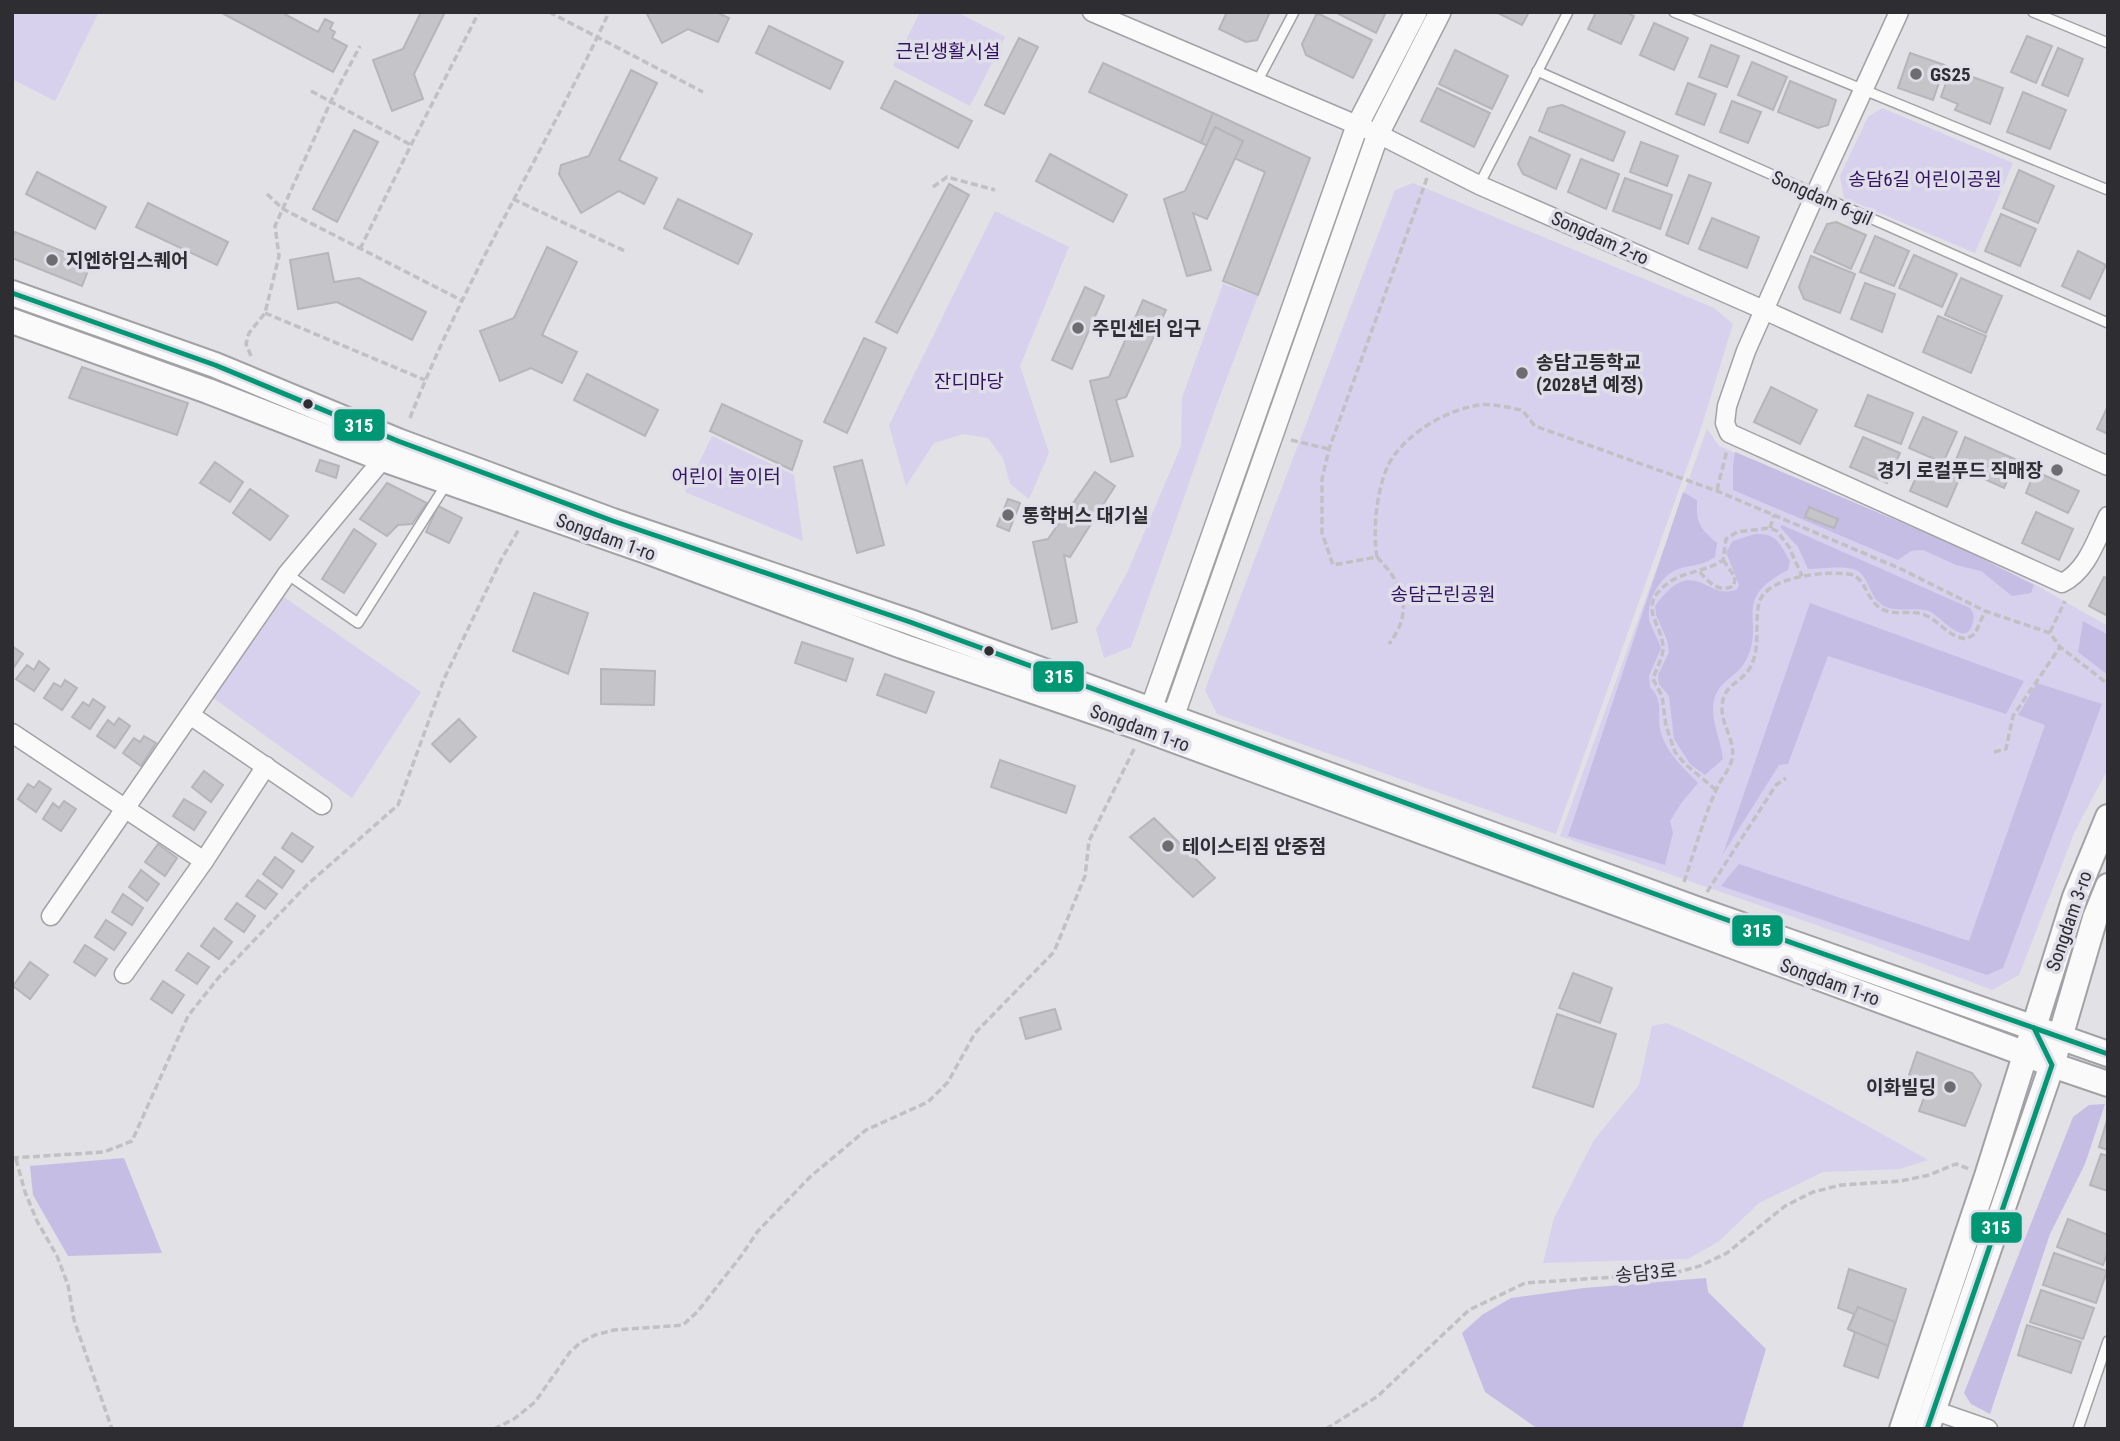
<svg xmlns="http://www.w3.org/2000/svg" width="2120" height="1441" font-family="'Roboto Condensed','Noto Sans KR',sans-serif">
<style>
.green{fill:#d7d1ee}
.forest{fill:#c6bde5}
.building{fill:#c5c5c9;stroke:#b6b5b9;stroke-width:2}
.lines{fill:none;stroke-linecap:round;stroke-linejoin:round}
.service-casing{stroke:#a2a2a6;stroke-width:12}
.minor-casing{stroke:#a2a2a6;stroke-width:21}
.tertiary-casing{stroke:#a2a2a6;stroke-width:24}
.secondary-casing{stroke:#a2a2a6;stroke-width:28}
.path{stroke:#c1c0c3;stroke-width:3.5;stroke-dasharray:7 3.5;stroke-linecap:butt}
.service{stroke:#fafafb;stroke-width:9}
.minor{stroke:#fafafb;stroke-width:18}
.tertiary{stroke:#fafafb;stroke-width:21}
.secondary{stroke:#fafafb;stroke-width:24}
.bus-1-casing{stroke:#e0dee9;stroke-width:10}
.bus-1{stroke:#009775;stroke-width:5}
.poi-dot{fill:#6d6d71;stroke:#e0dee9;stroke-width:2.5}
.bus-dot{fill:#2e2e32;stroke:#e0dee9;stroke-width:2.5}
.labels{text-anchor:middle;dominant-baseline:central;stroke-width:7;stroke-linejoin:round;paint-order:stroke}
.park-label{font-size:19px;fill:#321363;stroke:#e0dee9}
.poi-label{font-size:19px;font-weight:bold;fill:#2e2e32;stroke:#e0dee9;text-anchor:start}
.street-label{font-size:19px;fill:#2e2e32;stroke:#e0dee9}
.line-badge{stroke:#e0dee9;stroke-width:2.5}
.badge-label{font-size:19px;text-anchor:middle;font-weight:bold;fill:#fff}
</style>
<rect width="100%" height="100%" fill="#e1e1e6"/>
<g class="green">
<path d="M12,12H99L55,101L12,79Z"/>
<path d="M920,12H957L1005,37L970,106L893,66Z"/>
<path d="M1882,108L2013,163L1975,253L1844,198L1840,176L1868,117Z"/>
<path d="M1413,183L1714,308L1733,324L1702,425L1556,834L1217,714L1205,690L1395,190Z"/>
<path d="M995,211L1069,247L1020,366L1049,453L1029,499L1010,484L1003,458L988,438L963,434L934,443L906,486L889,425Z"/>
<path d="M1223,284L1258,296L1214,412L1131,647L1104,658L1096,629L1127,573L1181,446L1182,398Z"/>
<path d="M1707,429L1719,446L1957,546L2034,584L2108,626V769L2075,831L2019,975L1992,990L1871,944L1560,836Z"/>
<path d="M712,436L794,475L803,541L685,492Z"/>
<path d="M281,595L421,692L352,798L209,695Z"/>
<path d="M1667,1023C1757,1064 1842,1111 1928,1160L1900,1169L1823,1172L1759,1203L1718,1242L1688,1259L1543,1263L1554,1218L1594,1140L1639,1085L1652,1026Z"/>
</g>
<g class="forest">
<path d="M1735,452L1957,546L2034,585L2031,593L2012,596L1981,571L1956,565L1923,550L1911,551L1898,560L1733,490V465Z"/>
<path d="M1683,492L1697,500C1696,524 1700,528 1717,543L1715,557C1701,567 1688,564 1674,571C1657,580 1645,605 1650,623C1653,631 1658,639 1661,648L1649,676L1650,687C1664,701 1657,712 1660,729C1665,752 1683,767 1698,783L1682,802L1670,821L1673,833L1665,865L1568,836Z"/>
<path d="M1782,525L1970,608C1973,612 1975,616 1973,622C1966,652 1940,614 1928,611C1913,606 1894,614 1881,604C1869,596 1869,576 1856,570C1843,565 1822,569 1808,569L1798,547L1780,527Z"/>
<path d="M1755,534C1778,533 1779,544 1790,561L1788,570C1728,601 1768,620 1745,662C1738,675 1722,680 1716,694C1707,714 1721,739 1723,759L1705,775L1690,764L1674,739L1669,696L1659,684L1658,675L1669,652L1667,640L1656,615L1655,606C1694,551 1708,603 1737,589L1739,585L1726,552L1733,541Z"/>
<path d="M1810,603L2024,681L2006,714L1828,656L1788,764L1779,765L1723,854Z"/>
<path d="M2083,621L2108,635V675L2078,652Z"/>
<path d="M2037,683L2102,704L2003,968L1987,975L1721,886L1739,864L1969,941L2045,725L2018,715Z"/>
<path d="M2105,1104L2085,1164L2050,1234L1990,1414L1971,1404L1964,1393L2073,1117L2089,1105Z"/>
<path d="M124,1158L162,1253L68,1256L33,1195L30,1166Z"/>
<path d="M1706,1278L1708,1292L1766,1349L1742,1429H1538L1485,1392L1462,1333L1482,1315L1511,1298L1584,1288Z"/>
</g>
<g class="building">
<path d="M220,12H281L318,32L325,19L333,23L330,29L335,32L332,38L347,46L333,72Z"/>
<path d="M421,12H445L414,74L423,99L392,111L373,60L403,49Z"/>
<path d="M646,12H716L729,18L718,42L688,29L662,43Z"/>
<path d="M1227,12H1270L1257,40L1246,42L1219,29Z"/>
<path d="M1335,12H1386L1376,33Z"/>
<path d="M1496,12H1529L1522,25Z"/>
<path d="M1596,12H1625L1634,16L1621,44L1588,29Z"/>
<path d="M1317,13L1372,40L1353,78L1306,55L1302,44Z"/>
<path d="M1654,23L1688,38L1674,70L1640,55Z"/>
<path d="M769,26L843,62L830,89L756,53Z"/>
<path d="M2027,36L2052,46L2036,83L2011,72Z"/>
<path d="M1019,38L1038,47L1004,114L985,105Z"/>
<path d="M1711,45L1739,56L1727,87L1699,77Z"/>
<path d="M2058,48L2083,59L2068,96L2042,85Z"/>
<path d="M1455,50L1508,76L1492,109L1439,84Z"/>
<path d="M1910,53L1945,65L1933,100L1898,88Z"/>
<path d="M1752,62L1787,77L1773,110L1738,95Z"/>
<path d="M1103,63L1213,113L1201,143L1089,92Z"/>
<path d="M1951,69L2003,88L1990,124L1955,110L1958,104L1941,97Z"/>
<path d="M631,70L657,83L619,160L657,178L644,204L619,191L581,213L559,174L561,165L589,156Z"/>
<path d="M895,81L972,121L958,148L881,108Z"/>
<path d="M1790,81L1836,100L1828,125L1818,128L1778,112Z"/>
<path d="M1688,83L1716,94L1704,125L1676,114Z"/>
<path d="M1437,88L1490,113L1474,147L1421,121Z"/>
<path d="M2023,92L2066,110L2050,149L2007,132Z"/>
<path d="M1732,101L1761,112L1748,143L1720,132Z"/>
<path d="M1562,105L1625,132L1613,161L1539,131L1548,108Z"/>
<path d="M1213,113L1310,158L1258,295L1223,281L1265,172L1201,143Z"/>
<path d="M1215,127L1243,141L1207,219L1193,213L1211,270L1187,276L1164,199L1185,191Z"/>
<path d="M354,130L378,142L337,222L313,209Z"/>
<path d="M1530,137L1570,155L1556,189L1523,174L1518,164Z"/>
<path d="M1641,142L1678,156L1667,186L1630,172Z"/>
<path d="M1050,154L1127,195L1113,222L1036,181Z"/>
<path d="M1581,159L1619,174L1606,209L1568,192Z"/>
<path d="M2019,170L2054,186L2038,223L2003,208Z"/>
<path d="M37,172L106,207L95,229L26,194Z"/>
<path d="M1689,175L1711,183L1688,244L1666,235Z"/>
<path d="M1625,178L1672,195L1660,229L1613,211Z"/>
<path d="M949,184L969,195L897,333L876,322Z"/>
<path d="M678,199L752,234L738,264L664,228Z"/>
<path d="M148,203L228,242L217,265L136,227Z"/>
<path d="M2001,214L2036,229L2020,266L1985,251Z"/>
<path d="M1712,218L1759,237L1747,268L1699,249Z"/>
<path d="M1836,222L1866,235L1851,269L1814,252L1827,224Z"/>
<path d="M15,232L91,263L82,286L12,258V240Z"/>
<path d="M1875,236L1909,251L1894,286L1860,272Z"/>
<path d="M547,247L577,262L542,335L577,352L562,383L531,368L500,381L480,331L514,318Z"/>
<path d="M2078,251L2106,265L2090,299L2062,286Z"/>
<path d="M328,253L334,282L359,278L426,312L412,340L337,302L298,309L290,260Z"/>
<path d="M1914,255L1957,274L1942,307L1899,288Z"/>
<path d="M1811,256L1855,274L1840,313L1804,299L1799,287Z"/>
<path d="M1961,278L2002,296L1986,333L1945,315Z"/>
<path d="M1865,283L1895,294L1882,332L1851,319Z"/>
<path d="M1085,287L1104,296L1072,369L1052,360Z"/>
<path d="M1143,300L1166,310L1126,397L1116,400L1133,456L1111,462L1090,381L1109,377Z"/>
<path d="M1938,316L1986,336L1971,373L1923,352Z"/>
<path d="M864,338L886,348L847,433L824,422Z"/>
<path d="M82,367L188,403L177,435L69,398Z"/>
<path d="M587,374L658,410L645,436L574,400Z"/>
<path d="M1771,387L1817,410L1800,444L1754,422Z"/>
<path d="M1868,395L1913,413L1901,444L1855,426Z"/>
<path d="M722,404L802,441L792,470L710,431Z"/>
<path d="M2108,406V434L2097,429Z"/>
<path d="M1923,417L1957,432L1943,463L1909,448Z"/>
<path d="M1863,437L1900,453L1887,483L1850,467Z"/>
<path d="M1965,437L2017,460L2004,488L1954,465Z"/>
<path d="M320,460L339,466L336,478L316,471Z"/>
<path d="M862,460L884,545L857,553L834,467Z"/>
<path d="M1923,461L1960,477L1947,507L1910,491Z"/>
<path d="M215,462L243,482L230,502L200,483Z"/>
<path d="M2035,471L2079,491L2068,513L2026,493Z"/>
<path d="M1095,472L1115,486L1070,557L1064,555L1077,622L1052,629L1033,542L1048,539Z"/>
<path d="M387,483L427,503L412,524L398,525L387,536L360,519Z"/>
<path d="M250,489L288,516L270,540L233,513Z"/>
<path d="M1008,499L1020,503L1009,531L997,526Z"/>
<path d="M438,506L462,518L449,543L426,532Z"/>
<path d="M1809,507L1838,519L1834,528L1805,517Z"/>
<path d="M2036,512L2073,529L2059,560L2022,543Z"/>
<path d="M354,529L376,544L344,593L322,579Z"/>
<path d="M2104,577L2108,579V616L2089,606Z"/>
<path d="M534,593L588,613L568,674L513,651Z"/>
<path d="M802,642L853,659L846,681L795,663Z"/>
<path d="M12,646L23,654L12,670Z"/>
<path d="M39,661L49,669L34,691L16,679L27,665L34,670Z"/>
<path d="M601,669L655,671L654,705L601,704Z"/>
<path d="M885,674L934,692L926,713L877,695Z"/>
<path d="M65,680L77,688L62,710L44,698L54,683L61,687Z"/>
<path d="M93,699L105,707L90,729L72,717L83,702L89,706Z"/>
<path d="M119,718L130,726L115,748L97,736L108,720L114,725Z"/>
<path d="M459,719L476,737L450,762L432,744Z"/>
<path d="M144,736L156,743L141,766L123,753L134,738L140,742Z"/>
<path d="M1000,760L1075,786L1066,813L991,787Z"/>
<path d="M204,771L223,785L211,802L192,787Z"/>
<path d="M39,781L51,789L36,812L18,799L28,784L34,788Z"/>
<path d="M184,799L206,812L194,830L173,816Z"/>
<path d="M64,801L76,809L61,831L43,819L53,803L59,808Z"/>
<path d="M1154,818L1215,878L1193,897L1130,837Z"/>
<path d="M292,833L313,847L302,862L282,848Z"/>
<path d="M158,844L177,858L165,876L145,862Z"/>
<path d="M275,857L294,871L282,888L263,874Z"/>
<path d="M141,870L159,884L147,901L129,887Z"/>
<path d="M258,880L277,894L265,909L246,896Z"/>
<path d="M123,894L143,908L132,925L112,912Z"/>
<path d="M237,903L255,916L244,932L225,919Z"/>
<path d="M106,920L126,933L114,950L95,937Z"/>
<path d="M214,928L232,942L219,959L201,946Z"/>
<path d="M85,945L107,959L95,976L74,962Z"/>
<path d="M188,953L209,967L197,984L176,970Z"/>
<path d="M30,962L48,975L30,999L13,986Z"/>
<path d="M1573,973L1612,988L1600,1023L1559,1008Z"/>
<path d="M163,981L184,995L172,1013L151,999Z"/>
<path d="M1055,1009L1061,1029L1026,1039L1020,1018Z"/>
<path d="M1557,1014L1616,1034L1593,1107L1533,1087Z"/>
<path d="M1917,1052L1972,1073L1981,1085L1965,1126L1919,1111L1926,1092L1919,1090L1923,1080L1909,1075Z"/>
<path d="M2108,1117V1150L2099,1147Z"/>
<path d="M2101,1154L2108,1156V1191L2090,1185Z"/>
<path d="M2068,1219L2108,1235V1251L2103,1265L2057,1247Z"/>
<path d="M2054,1253L2107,1271L2096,1303L2043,1285Z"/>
<path d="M1849,1269L1906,1289L1878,1378L1844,1366L1855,1332L1848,1329L1854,1314L1838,1308Z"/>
<path d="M2041,1290L2094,1308L2083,1339L2030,1322Z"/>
<path d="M1858,1307L1895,1322L1888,1346L1848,1329Z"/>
<path d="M2027,1325L2081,1342L2071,1373L2018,1355Z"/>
</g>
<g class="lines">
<g class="service-casing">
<g id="service">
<path d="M1674,12L2108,190"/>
<path d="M2033,12L2108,43"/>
<path d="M1537,71L2108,323"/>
<path d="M1257,82L1294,12"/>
<path d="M1479,185L1568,12"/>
<path d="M287,574L358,623L447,483"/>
<path d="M2078,1429L2108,1341"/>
</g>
</g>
<g class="minor-casing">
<g id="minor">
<path d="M1092,12L1378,134L1479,185L1764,310L2108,466"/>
<path d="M1899,12L1815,195L1746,351L1727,406L1725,423L1729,433L2062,583C2087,571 2096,540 2108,516"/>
<path d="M190,715L322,805"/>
<path d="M12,733L204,861"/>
<path d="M51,916L287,574L383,459"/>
<path d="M124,974L204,861L266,766"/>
<path d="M1933,1410L1988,1429"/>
</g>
</g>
<g class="tertiary-casing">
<g id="tertiary">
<path d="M1145,726L1357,126L1416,12"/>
<path d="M1170,733L1173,717L1378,134L1440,12"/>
</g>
</g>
<g class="secondary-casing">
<g id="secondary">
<path d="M12,293L215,365L398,441L613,521L910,622L1699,910L2108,1054"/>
<path d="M12,321L208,391L383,459L649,552L902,646L1144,729L2026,1054L2052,1065L2108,1084"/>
<path d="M1902,1429L1987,1176L2075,897L2108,817"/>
<path d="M1927,1429L2052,1065L2095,918L2108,886"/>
</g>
</g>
<g class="path">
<path d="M549,12L703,92"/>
<path d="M311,91L411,145"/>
<path d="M1427,178L1329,449L1322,479V533L1333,565L1377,557C1372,530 1377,475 1396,453C1416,428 1448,410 1479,405C1492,403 1509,408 1522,410L1535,426L1717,491L1901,569L1985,611L2050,633L2060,647L2108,684"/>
<path d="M933,187L947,177L995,190"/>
<path d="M267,194L283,209L463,301"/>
<path d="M513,199L627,252"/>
<path d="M360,249L411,145L479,12"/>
<path d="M265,313L425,380"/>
<path d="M251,356L246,344L249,333L265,313L279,256L275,226L331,101L360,46"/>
<path d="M410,418C465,277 546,149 609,12"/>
<path d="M1291,440L1329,449"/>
<path d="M1717,490L1727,450"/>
<path d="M1770,528L1774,515"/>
<path d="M1377,557C1404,585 1414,611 1389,644"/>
<path d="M1700,572C1709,583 1719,593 1734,586L1735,577L1723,560"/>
<path d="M2050,632L2065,601"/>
<path d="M1994,752L2006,749L2013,716L2060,647"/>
<path d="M1716,790L1685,764L1675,752L1666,726L1662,696L1653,679C1656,669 1663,658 1663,648C1663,623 1635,608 1668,583C1684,571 1706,572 1723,560L1726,539L1737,532L1770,528L1777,531L1789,547L1802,576"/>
<path d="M1684,882C1694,852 1703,821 1715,792C1720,780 1729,771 1732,759C1736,741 1721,725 1722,707C1723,683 1742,684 1751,666C1761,645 1754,625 1759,603C1766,576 1826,571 1849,574C1866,577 1866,599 1880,608C1894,617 1910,609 1925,615C1941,622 1947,636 1966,639L1975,634L1985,611"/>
<path d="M1707,892L1776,785L1786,778"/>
<path d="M12,1158L104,1152L132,1141L188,1016L219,977L308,884L398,805L444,679L501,560L519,529"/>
<path d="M16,1159L25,1192L37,1221L57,1256L68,1285L74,1320L112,1429"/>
<path d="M494,1429L514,1419L535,1402L570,1352L580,1343L595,1335L614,1330L683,1325L698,1311L741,1256L758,1231L811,1176L866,1130L928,1102L948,1082L975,1033L1054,952L1085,876L1089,841L1135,747"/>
<path d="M1326,1429L1378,1396L1469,1310L1525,1283L1674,1273L1700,1266L1727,1253L1785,1206L1813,1192L1841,1185L1901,1181L1929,1175L1956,1164L1969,1169"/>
</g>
<use href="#service" class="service"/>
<use href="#minor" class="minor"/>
<use href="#tertiary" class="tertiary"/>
<use href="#secondary" class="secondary"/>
<g class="bus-1-casing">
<g id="bus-1">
<path d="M12,293L215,365L398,441L613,521L910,622L1699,910L2108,1054"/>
<path d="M1927,1429L2052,1065L2034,1028"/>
</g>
</g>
<use href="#bus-1" class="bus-1"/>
</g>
<g class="poi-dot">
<circle cx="1916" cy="74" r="7"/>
<circle cx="52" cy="260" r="7"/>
<circle cx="1078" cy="328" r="7"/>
<circle cx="1522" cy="373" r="7"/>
<circle cx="2057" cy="470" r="7"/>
<circle cx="1008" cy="515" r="7"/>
<circle cx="1168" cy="846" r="7"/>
<circle cx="1950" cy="1087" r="7"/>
</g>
<g class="bus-dot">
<circle cx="308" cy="404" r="6"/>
<circle cx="989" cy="651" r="6"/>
</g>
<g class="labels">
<g class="park-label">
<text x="948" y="51">근린생활시설</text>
<text x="1925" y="179">송담6길 어린이공원</text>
<text x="969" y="381">잔디마당</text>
<text x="726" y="476">어린이 놀이터</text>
<text x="1443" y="594">송담근린공원</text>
</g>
<g class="poi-label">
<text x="1930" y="74">GS25</text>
<text x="66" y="260">지엔하임스퀘어</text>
<text x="1092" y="328">주민센터 입구</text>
<text x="1536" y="362">송담고등학교<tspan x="1536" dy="22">(2028년 예정)</tspan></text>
<text x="2043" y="470" text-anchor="end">경기 로컬푸드 직매장</text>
<text x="1022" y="515">통학버스 대기실</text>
<text x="1182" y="846">테이스티짐 안중점</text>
<text x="1936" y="1087" text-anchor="end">이화빌딩</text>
</g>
<g class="street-label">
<text transform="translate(1822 198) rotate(24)">Songdam 6-gil</text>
<text transform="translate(1600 238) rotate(24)">Songdam 2-ro</text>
<text transform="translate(606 537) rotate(20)">Songdam 1-ro</text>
<text transform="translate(1140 728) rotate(20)">Songdam 1-ro</text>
<text transform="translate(2069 921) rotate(-71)">Songdam 3-ro</text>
<text transform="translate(1830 982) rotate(20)">Songdam 1-ro</text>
<text transform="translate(1646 1273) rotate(-5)">송담3로</text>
</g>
</g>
<g class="line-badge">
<rect x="333" y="408" width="53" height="34" rx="7" fill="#009775"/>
<rect x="1032" y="660" width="53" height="33" rx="7" fill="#009775"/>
<rect x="1731" y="914" width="53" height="33" rx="7" fill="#009775"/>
<rect x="1970" y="1211" width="53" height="33" rx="7" fill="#009775"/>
</g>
<g class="badge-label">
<text x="359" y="432">315</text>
<text x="1059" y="683">315</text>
<text x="1757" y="937">315</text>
<text x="1996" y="1234">315</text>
</g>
<rect width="2120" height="1441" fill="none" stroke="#2e2e32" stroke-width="28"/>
</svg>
